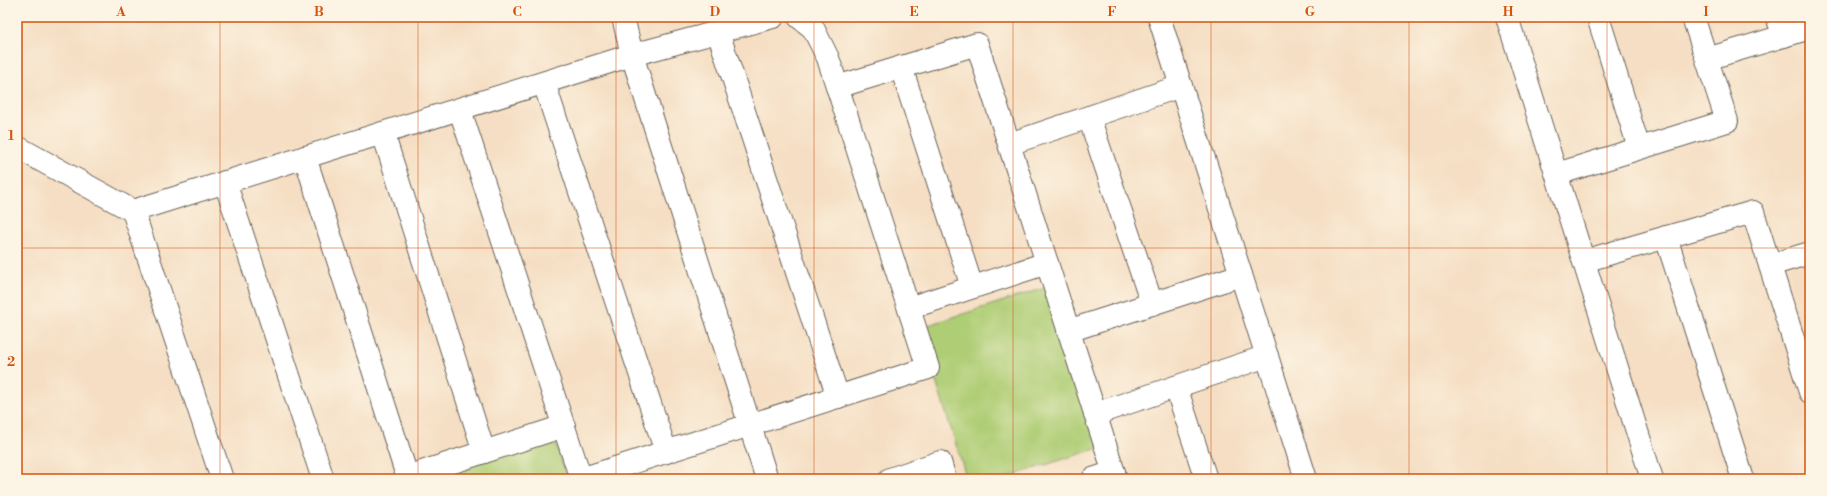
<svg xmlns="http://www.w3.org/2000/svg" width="1827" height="496" font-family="'Libre Bodoni',serif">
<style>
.green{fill:#afcd74;stroke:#667448}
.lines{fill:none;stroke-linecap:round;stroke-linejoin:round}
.street-casing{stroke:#686056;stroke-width:24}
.street{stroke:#fff;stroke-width:22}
.grid{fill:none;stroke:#d4530e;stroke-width:1;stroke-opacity:0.55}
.neatline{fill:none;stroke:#d4530e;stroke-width:1.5}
.grid-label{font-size:13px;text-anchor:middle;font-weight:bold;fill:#d4530e}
</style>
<rect width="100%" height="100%" fill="#fcf5e5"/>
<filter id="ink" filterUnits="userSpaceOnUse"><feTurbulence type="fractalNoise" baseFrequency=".025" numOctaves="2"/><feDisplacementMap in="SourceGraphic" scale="8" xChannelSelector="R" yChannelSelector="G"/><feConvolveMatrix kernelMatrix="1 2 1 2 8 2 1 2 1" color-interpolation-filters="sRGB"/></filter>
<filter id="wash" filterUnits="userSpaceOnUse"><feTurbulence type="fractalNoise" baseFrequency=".012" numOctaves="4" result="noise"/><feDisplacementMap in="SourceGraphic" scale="16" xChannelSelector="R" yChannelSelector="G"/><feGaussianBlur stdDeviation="0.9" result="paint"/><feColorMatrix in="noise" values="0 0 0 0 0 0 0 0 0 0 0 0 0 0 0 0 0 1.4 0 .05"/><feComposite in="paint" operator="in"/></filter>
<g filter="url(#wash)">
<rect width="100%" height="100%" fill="#f5dec3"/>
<g class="green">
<path d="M1051,286L1102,447L1001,479H967L919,328Z"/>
<path d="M554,438L567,479H427Z"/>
</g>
</g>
<g filter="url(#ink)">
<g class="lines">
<g class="street-casing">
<g id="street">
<path d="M623,17L632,55L767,479"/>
<path d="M1159,17L1306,479"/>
<path d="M1507,17L1652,479"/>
<path d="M1598,17L1639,148"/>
<path d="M1777,17L1784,36"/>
<path d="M718,32L838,397"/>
<path d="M1707,59L1810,28"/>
<path d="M901,67L972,287"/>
<path d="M544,83L666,452"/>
<path d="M837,87L977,44L1116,479"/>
<path d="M460,110L581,479L928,368L828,58L813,28L799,17"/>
<path d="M1089,117L1152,304"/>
<path d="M383,133L484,452"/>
<path d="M1009,144L1181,86"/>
<path d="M17,147L133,211L632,55L773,17"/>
<path d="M305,157L408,479"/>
<path d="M1557,174L1727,121L1693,17"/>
<path d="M225,182L323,479"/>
<path d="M133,211L222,479"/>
<path d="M1666,237L1743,479"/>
<path d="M1584,261L1753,212L1810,392"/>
<path d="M1770,265L1810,253"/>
<path d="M909,308L1047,263"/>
<path d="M1068,331L1241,275"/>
<path d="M1176,387L1206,479"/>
<path d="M1095,414L1267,356"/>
<path d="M407,477L564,426"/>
<path d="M890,479L940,462L945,479"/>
<path d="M1093,479L1114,472"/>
</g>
</g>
<use href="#street" class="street"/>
</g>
</g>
<path class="grid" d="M220,17V479M418,17V479M616,17V479M814,17V479M1013,17V479M1211,17V479M1409,17V479M1607,17V479M17,248H1810"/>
<rect width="1827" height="496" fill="none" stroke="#fcf5e5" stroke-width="44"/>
<rect x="22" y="22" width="1783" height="452" class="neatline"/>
<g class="grid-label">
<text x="121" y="16">A</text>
<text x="319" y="16">B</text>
<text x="517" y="16">C</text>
<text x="715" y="16">D</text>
<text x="914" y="16">E</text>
<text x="1112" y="16">F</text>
<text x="1310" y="16">G</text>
<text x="1508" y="16">H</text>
<text x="1706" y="16">I</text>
<text x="11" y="140">1</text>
<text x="11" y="366">2</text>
</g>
</svg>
